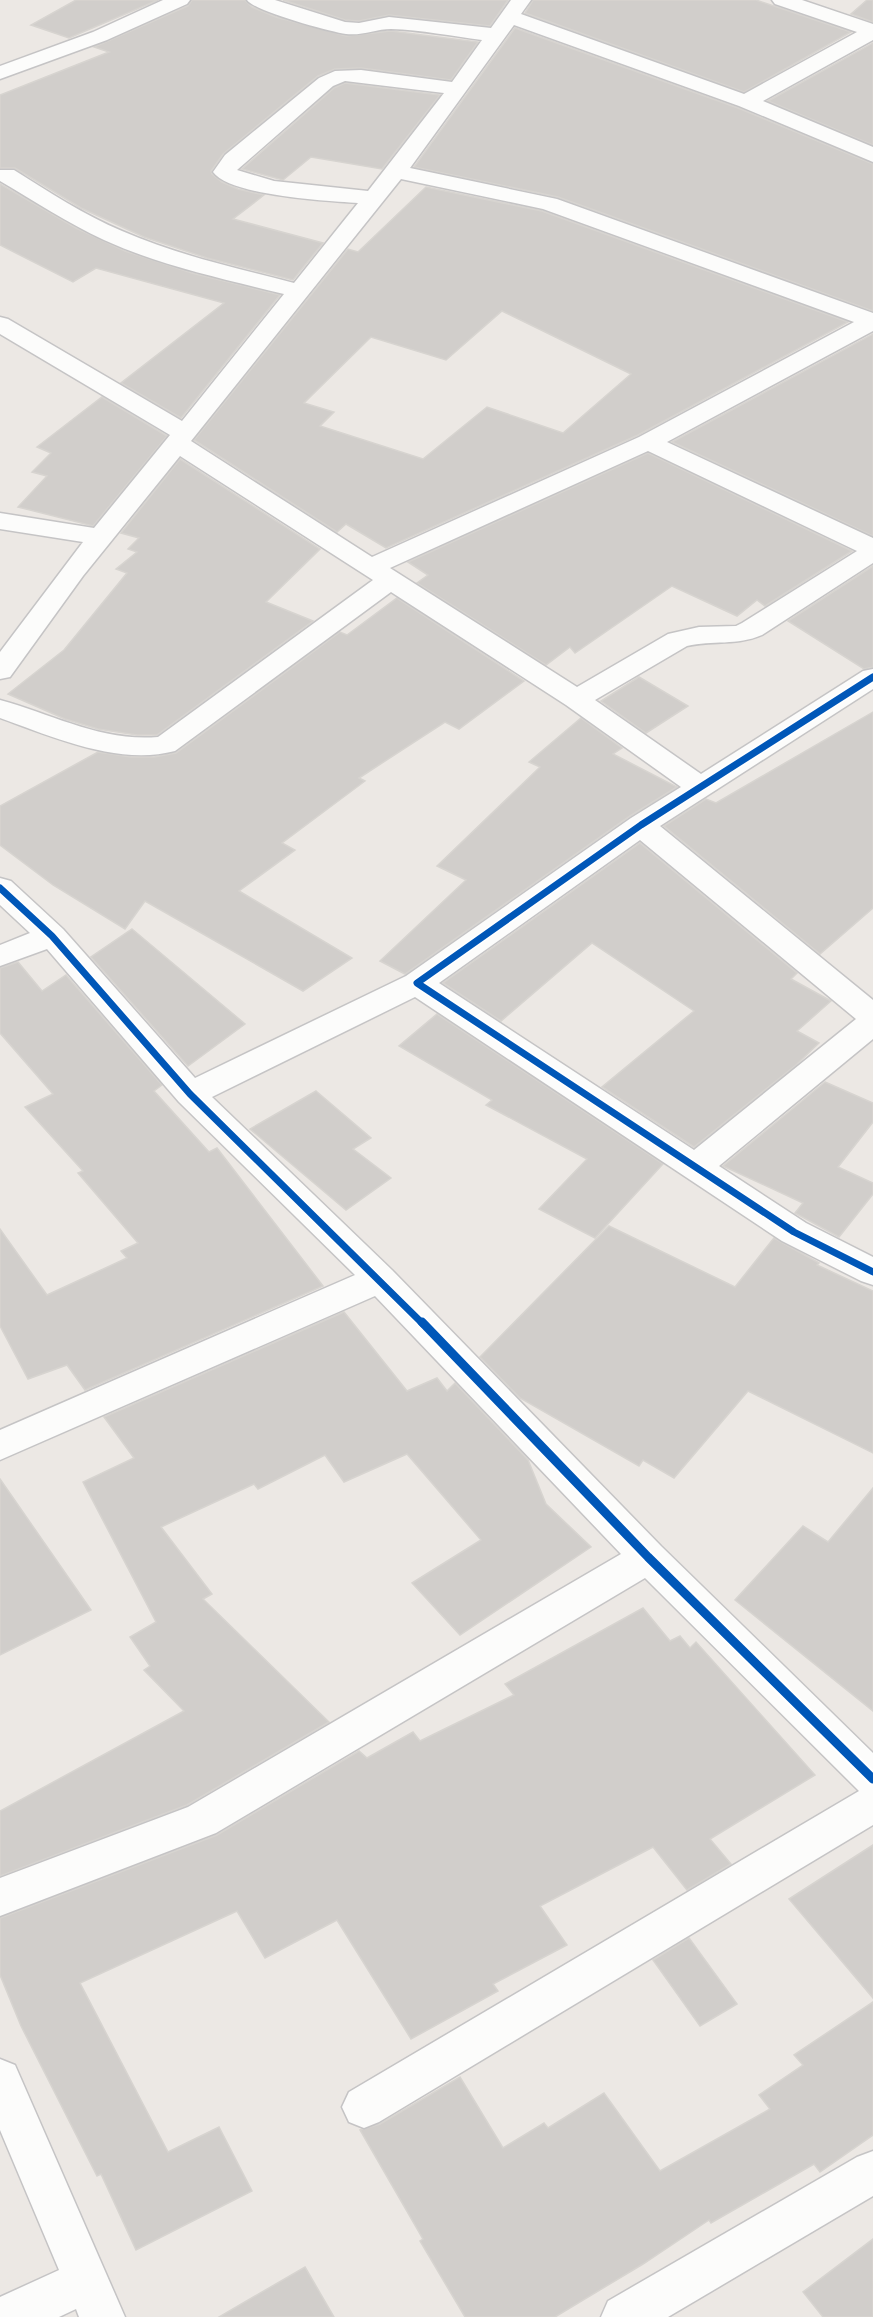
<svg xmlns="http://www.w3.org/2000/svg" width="873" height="2317" font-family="'Alegreya Sans',sans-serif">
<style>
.building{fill:#d1cecb;stroke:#d7d4d0;stroke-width:1.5;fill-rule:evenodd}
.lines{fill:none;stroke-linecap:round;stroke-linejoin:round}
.minor-casing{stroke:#c5c4c5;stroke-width:3}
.minor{fill:#fcfcfb;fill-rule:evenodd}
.cycleway-far1-casing{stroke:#fff;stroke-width:10}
.cycleway-casing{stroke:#fff;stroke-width:13}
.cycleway-far1{stroke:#0057b8;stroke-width:7}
.cycleway{stroke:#0057b8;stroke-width:9}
</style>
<rect width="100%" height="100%" fill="#ece8e4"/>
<g class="building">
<path d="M76,0H158L69,38L31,25Z"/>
<path d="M192,0H245L252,7L276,17L346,36L391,31L478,42L451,80L361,68L335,69L318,76L223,154L211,171L212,174L222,182L238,189L264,195L233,219L323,243L293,280L207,258L144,237L81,208L15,168H0V95L109,52L94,47L188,6Z"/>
<path d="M283,0H508L490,26L389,15L359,21L345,20Z"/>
<path d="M533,0H756L851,32L744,92L525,13Z"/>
<path d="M867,0H873V22L851,14Z"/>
<path d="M515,28L738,108L873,164V311L558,197L414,167Z"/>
<path d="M873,43V145L768,101Z"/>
<path d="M345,83L440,95L382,169L311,157L283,180L242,169L334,88Z"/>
<path d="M0,184L76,228L125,251L192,273L280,295L181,418L121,383L224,303L96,268L73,282L0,245Z"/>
<path d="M426,187L542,211L848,322L638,435L386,548L346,524L337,532L194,440L348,249L358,252ZM502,311L631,374L563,433L487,407L423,459L320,426L334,412L304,403L371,337L446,360Z"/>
<path d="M873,334V536L672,442Z"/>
<path d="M102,397L167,436L93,526L18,507L47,476L32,472L51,453L37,447Z"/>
<path d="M648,453L852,551L765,606L757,600L737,616L672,586L575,653L570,647L546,665L417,583L428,575L408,562Z"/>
<path d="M180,459L320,549L266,602L313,621L157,735H137L98,729L65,719L8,694L64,650L127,573L116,569L137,552L128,549L139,538L121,533Z"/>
<path d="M873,566V667L864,669L788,621Z"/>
<path d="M397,598L524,681L459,729L445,722L359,778L365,781L282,843L295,850L239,891L352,958L303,991L145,901L125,929L53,885L0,845V806L98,752L131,757H154L176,753L340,632L347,635Z"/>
<path d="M639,677L688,706L646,733L601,701Z"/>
<path d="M873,712V908L820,954L664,826L706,799L716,803Z"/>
<path d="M581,718L622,748L613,754L677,787L630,816L405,974L380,961L466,880L437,866L540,767L529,762Z"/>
<path d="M640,843L797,973L791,979L831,1001L797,1031L819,1043L796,1065L694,1147L602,1087L694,1011L592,943L501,1021L443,983Z"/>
<path d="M132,929L245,1024L188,1066L91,957Z"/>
<path d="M18,962L42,991L66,975L162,1085L154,1091L209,1152L217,1148L323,1286L85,1390L67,1365L28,1379L0,1326V1229L47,1295L127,1258L121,1251L138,1243L78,1173L83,1171L25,1107L53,1094L0,1033V968Z"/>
<path d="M437,1014L663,1164L595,1238L539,1209L587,1159L486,1105L492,1100L399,1046Z"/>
<path d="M825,1082L873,1103V1122L838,1167L873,1183V1194L839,1237L795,1213L803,1203L723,1166Z"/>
<path d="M316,1091L371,1138L353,1149L391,1178L346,1210L250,1129Z"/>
<path d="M609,1226L735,1287L774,1238L819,1263L817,1265L873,1291V1453L748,1391L674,1478L643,1460L639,1466L520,1398L480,1357Z"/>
<path d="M344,1312L407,1391L437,1378L447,1391L455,1383L528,1460L546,1504L591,1547L460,1635L412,1583L481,1540L407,1454L344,1482L325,1455L258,1489L254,1484L161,1527L212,1594L203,1599L329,1722L187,1805L0,1876V1811L184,1711L144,1670L150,1666L130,1637L156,1622L83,1482L134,1458L104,1417Z"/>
<path d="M0,1479L91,1610L0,1655Z"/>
<path d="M873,1488V1711L735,1600L803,1526L828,1542Z"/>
<path d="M643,1608L670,1641L680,1636L690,1648L696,1642L815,1775L710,1839L731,1864L687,1890L653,1847L540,1906L567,1945L493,1984L498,1991L411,2039L337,1920L265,1958L237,1911L80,1983L168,2152L219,2127L252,2191L136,2250L101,2174L97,2176L21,2026L0,1975V1918L217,1835L359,1751L367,1758L413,1732L420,1741L514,1695L505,1684Z"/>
<path d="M873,1845V1998L789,1899Z"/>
<path d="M689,1938L737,2004L700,2026L653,1960Z"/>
<path d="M873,2002V2135L820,2172L814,2164L711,2223L709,2220L643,2264L555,2317H465L420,2241L423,2239L360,2130L380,2124L460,2077L503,2148L544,2123L548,2128L604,2093L660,2171L770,2109L759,2095L803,2065L794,2055Z"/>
<path d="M873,2239V2317H823L803,2292Z"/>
<path d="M305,2267L334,2317H219Z"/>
</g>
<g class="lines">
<g class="minor-casing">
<g id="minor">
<path d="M163,0H190L187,4L107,40L0,79V66L93,32Z"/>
<path d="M247,0H275L345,22L359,23L389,17L491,28L511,0H531L521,14L744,94L857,32L775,4L772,0H802L873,24V40L763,101L873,147V162L739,106L514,25L410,168L557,199L873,313V331L667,442L873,538V563L762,635C737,646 712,640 687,646L595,700L701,774L863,671L873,669V689L660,826L873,1000V1039L719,1166L806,1223L873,1257V1285L861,1281L782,1241L415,997L212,1097L392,1270L661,1546L873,1753V1825L379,2122L364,2128L349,2122L342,2107L349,2092L859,1791L645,1578L216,1833L0,1916V1878L188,1807L621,1554L375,1296L0,1460V1430L355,1275L179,1102L47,949L0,966V945L30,933L0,905V878L11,881L63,929L195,1078L406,976L631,818L681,787L566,705L391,592L175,751C118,766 53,737 0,718V700C52,714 102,742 158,737L373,580L180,456L83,576L10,677L0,679V652L83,542L0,529V513L94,528L170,435L0,334V317L8,319L182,421L284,294C224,279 161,266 104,240C68,223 34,201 0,181V170H14C49,192 84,215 122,231C177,255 236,268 294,283L358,203C329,201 230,196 213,172L225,155L319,78L335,71L361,70L452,82L482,40C452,36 421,30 391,29C376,29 362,36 346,34C330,32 254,11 247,0ZM345,81L444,93L368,191L274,181L237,170L333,86ZM401,179L543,209L854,322L639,437L372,557L191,441ZM648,451L857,551L742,623L736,626L699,627L668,634L577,687L390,568ZM640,840L856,1019L694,1150L439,983Z"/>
<path d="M0,2059L15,2065L125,2317H79L76,2309L59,2317H0V2297L59,2270L0,2130Z"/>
<path d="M873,2151V2196L668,2317H601L608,2301L857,2157Z"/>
</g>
</g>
<use href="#minor" class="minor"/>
<g class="cycleway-far1-casing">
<g id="cycleway-far1">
<path d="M873,677L641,825L417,983L794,1232L873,1272"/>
<path d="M0,888L52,936L190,1094L423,1324"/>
</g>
</g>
<g class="cycleway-casing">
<path id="cycleway" d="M422,1322L648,1557L873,1779"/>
</g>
<use href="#cycleway-far1" class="cycleway-far1"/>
<use href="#cycleway" class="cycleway"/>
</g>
</svg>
